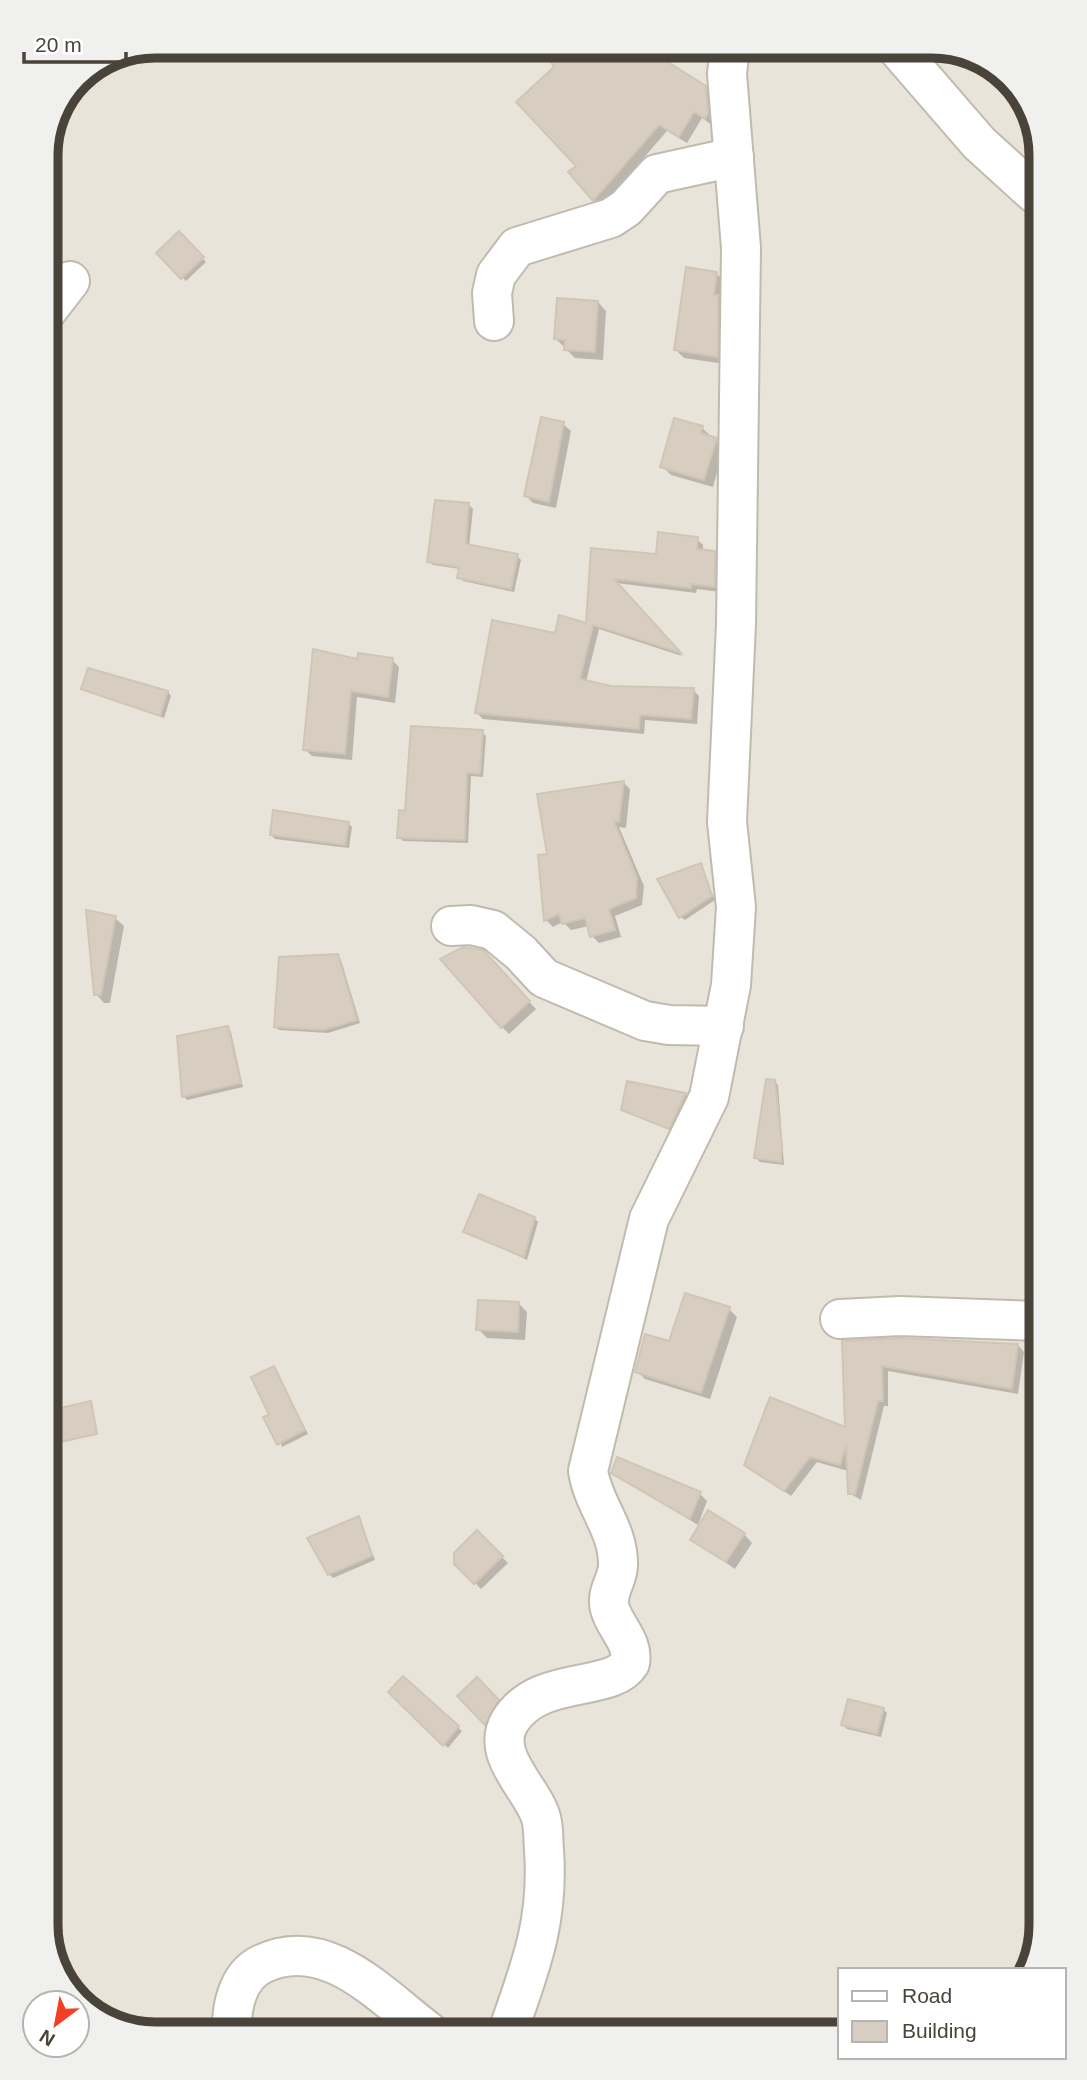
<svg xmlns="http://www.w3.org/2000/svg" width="1087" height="2080" font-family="Arial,sans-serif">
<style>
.residential{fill:#e9e4da}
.shadow{fill:#0003}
.building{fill:#d7cec1;stroke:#d1c5b4;stroke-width:2}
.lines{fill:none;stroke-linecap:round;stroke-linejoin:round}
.minor-casing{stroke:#c1baae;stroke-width:42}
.tertiary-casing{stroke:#c1baae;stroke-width:42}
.minor{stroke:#fff;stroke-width:38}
.tertiary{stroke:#fff;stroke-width:38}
.rim{fill:none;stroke:#494339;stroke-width:9}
</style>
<rect width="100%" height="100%" fill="#f5f2eb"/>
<path class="residential" d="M155,46H940L998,68L1033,113L1041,1925L1028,1970H840V2028L148,2034L94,2016L54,1967L46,148L78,77Z"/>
<g class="shadow">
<path d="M543,46H586L594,60L638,46L713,95L712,125L702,118L687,143L667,131L601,207L594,200L578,166L556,67Z"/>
<path d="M179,234L206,262L186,281L159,253Z"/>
<path d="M716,273L724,281L725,364L684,358L676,350Z"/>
<path d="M598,302L606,311L603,360L575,358L556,339Z"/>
<path d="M563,424L571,431L556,508L533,503L526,496Z"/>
<path d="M702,428L724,448L713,487L671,475L662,466Z"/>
<path d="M469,505L473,509L469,547L517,556L521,560L514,592L463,581L459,577L460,569L433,565L429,561Z"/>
<path d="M697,539L703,545V551L714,553L720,559V592L697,589L696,593L616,583L682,656L599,629L586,682L610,688L693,690L699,696L697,724L645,720L644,734L483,719L477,713L556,635L588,625L593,550L657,556Z"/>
<path d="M392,660L399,667L395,703L357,697L352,760L312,756L305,749L358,661Z"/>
<path d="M83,688L168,692L171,696L164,718Z"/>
<path d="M482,732L486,736L483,777L471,776L468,843L403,841L399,837L406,812Z"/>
<path d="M623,782L630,789L626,828L619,827L644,886L642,905L615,916L621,937L599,943L592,936L589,926L571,930L563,922L553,927L546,920L540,856L550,855Z"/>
<path d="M348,823L352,827L349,848L275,839L271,835Z"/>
<path d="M700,865L715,900L685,920L681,917Z"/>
<path d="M115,918L124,926L110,1003H104L96,994Z"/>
<path d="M482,952L536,1009L509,1034L502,1027Z"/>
<path d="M337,956L341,960L360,1023L328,1033L279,1030L275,1027Z"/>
<path d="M49,1011L56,1015L51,1047H50Z"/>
<path d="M228,1028L231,1032L243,1087L187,1100L183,1096Z"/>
<path d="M774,1081L778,1085L784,1165L760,1162L756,1158Z"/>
<path d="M628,1083L686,1095L689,1099L673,1131L623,1109Z"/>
<path d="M534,1218L538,1222L527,1260L465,1231Z"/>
<path d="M519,1304L527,1312L525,1340L487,1338L478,1329Z"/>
<path d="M729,1309L737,1317L710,1399L645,1379L637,1371Z"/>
<path d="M844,1342L1018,1345L1024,1352L1018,1394L888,1371V1406H884L861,1500L849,1493L848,1471L817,1462L791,1496L746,1465L847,1429Z"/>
<path d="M274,1368L308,1434L282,1447L271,1416Z"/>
<path d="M613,1472L700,1494L707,1501L698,1525Z"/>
<path d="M1040,1493V1555H1035L1031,1551Z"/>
<path d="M359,1518L375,1560L333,1578L329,1574Z"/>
<path d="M477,1532L508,1563L481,1589L456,1563Z"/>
<path d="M744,1534L752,1543L735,1569L692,1539Z"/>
<path d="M403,1679L462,1731L448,1748L390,1692Z"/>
<path d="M477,1679L502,1705L490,1727L459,1696Z"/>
<path d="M883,1709L887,1713L881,1737L847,1729L843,1725Z"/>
</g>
<g class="building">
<path d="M541,46H584L592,58L633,46H650L652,52L706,86L708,113L705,119L694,112L679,137L659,125L593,201L568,172L576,166L516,102L554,67Z"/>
<path d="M179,231L204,257L181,279L156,253Z"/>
<path d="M686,267L717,272L714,295H718V357L674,350Z"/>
<path d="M557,298L598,301L595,352L564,350L565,340L554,339Z"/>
<path d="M541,417L564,422L549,502L524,496Z"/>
<path d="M674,418L703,426L701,433L717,438L704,480L660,467Z"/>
<path d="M435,500L469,503L466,544L518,554L511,589L457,578L459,567L427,562Z"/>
<path d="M658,532L698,537L697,549L715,551V587L691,584V588L614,579L681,653L593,625L580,679L611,686L694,688L691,719L640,715L639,729L475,713L492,620L555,633L559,615L586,623L591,548L656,554Z"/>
<path d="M313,649L357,659L358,653L393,658L388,697L351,691L345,754L303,750Z"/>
<path d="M88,668L168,691L160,716L81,689Z"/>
<path d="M411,726L483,730L480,774L467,773L465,840L397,838L399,810L405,811Z"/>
<path d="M624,781L619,822L614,821L637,878L636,898L609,909L615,930L590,937L585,918L562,924L559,914L544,921L538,855L547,854L537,794Z"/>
<path d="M273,810L349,822L345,845L270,835Z"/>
<path d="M701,863L712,896L679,918L657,879Z"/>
<path d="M86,910L116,916L101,995H94Z"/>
<path d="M463,947L483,950L530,1001L501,1028L440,959Z"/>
<path d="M338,954L357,1020L323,1030L274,1027L279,957Z"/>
<path d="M228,1026L241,1083L182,1097L177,1036Z"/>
<path d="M766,1079L775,1080L782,1147L781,1162L754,1158Z"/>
<path d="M627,1081L686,1093L669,1129L621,1110Z"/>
<path d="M479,1194L535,1217L524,1257L463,1232Z"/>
<path d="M685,1293L730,1307L701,1393L635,1372L645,1334L669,1341Z"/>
<path d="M478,1300L519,1302L518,1332L476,1330Z"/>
<path d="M900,1338L1018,1344L1012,1389L882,1366L883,1401H878L855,1494H848L846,1446L840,1465L810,1457L784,1491L744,1465L770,1397L845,1427L842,1341Z"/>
<path d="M274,1366L305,1430L277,1445L263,1417L269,1415L251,1377Z"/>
<path d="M91,1401L97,1434L51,1444V1410Z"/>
<path d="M617,1457L701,1492L690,1519L611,1473Z"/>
<path d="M708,1510L745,1533L726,1562L690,1540Z"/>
<path d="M359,1516L372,1556L328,1575L307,1538Z"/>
<path d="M477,1530L503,1556L474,1584L454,1564V1553Z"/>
<path d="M403,1676L459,1726L443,1746L388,1692Z"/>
<path d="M477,1677L499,1700L485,1725L457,1696Z"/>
<path d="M848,1699L884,1708L877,1734L841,1725Z"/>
</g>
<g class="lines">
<g class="minor-casing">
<g id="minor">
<path d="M46,312L70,281"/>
<path d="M494,321L492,293L496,275L517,247L611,218L626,208L657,174L734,157"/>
<path d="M451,926L471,925L493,930L521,953L544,978L645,1021L669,1025L724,1026"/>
<path d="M840,1319L900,1316L1039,1321"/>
<path d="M508,2031C531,1966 549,1920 544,1850C543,1840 544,1828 541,1818C533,1789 489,1755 510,1721C539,1674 612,1693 630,1663C634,1642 616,1629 610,1609C605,1591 619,1580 618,1563C618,1529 593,1504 588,1471L649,1219L709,1097L731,985L736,907L727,822L736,624L741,248L727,74L730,46"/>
<path d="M232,2033C231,2008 237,1976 262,1964C326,1933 381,1996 429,2032"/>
</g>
</g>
<g class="tertiary-casing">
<path id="tertiary" d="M895,46L979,143L1034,193"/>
</g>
<use href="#minor" class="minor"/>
<use href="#tertiary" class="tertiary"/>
</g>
<path d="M0 0H1087V2080H0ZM155 58H932A97 97 0 0 1 1029 155V1925A97 97 0 0 1 932 2022H155A97 97 0 0 1 58 1925V155A97 97 0 0 1 155 58Z" fill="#f0f0ef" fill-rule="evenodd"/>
<path class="rim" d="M155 58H932A97 97 0 0 1 1029 155V1925A97 97 0 0 1 932 2022H155A97 97 0 0 1 58 1925V155A97 97 0 0 1 155 58Z"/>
<rect x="838" y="1968" width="228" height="91" fill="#ffffff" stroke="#b6b4b0" stroke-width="2"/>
<rect x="852" y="1991" width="35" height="10" fill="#ffffff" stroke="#b6b4b0" stroke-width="2"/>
<text x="902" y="2003" font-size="21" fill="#494339">Road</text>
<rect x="852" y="2021" width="35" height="21" fill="#d7cec1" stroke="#b6b4b0" stroke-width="2"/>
<text x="902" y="2038" font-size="21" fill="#494339">Building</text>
<g transform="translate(56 2024) rotate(212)"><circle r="33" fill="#ffffff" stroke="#b6b4b0" stroke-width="2"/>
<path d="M0-5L12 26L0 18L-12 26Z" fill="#f33f24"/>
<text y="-10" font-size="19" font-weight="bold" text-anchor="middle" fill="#494339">N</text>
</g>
<path d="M24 52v10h102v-10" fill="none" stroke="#494339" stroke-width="3.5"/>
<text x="35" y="52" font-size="21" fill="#494339" stroke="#ffffff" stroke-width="5" paint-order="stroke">20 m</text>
</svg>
